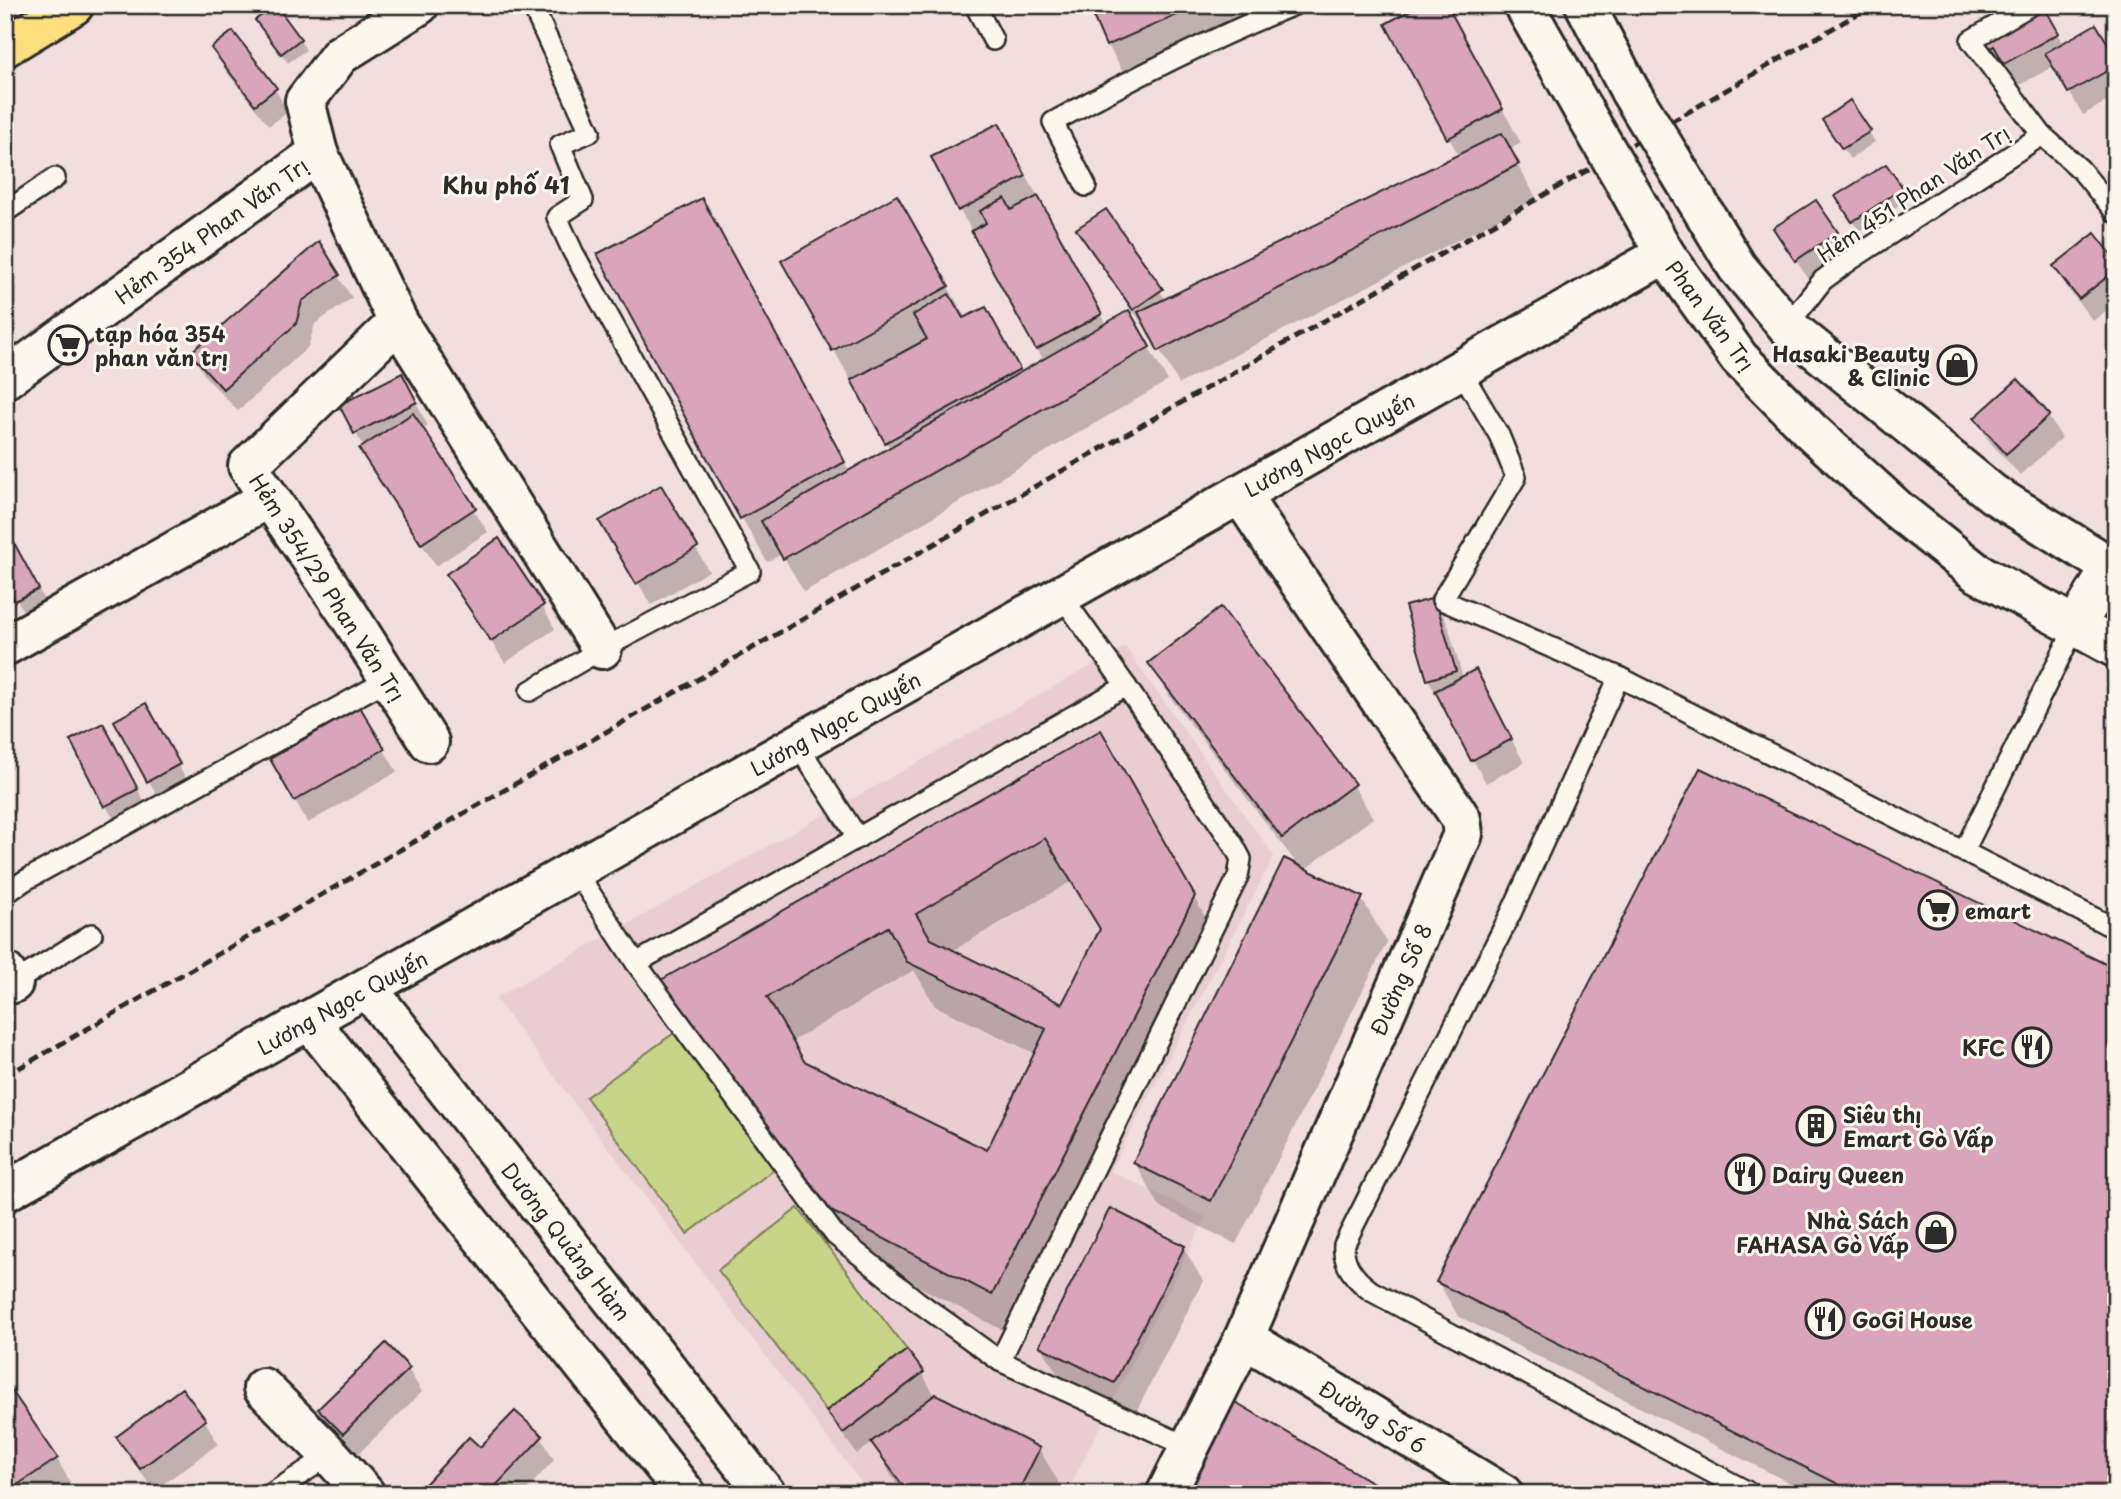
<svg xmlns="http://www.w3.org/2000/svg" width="2121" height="1499" font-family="'Playpen Sans',sans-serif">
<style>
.built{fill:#eacdd3}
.green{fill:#c8d487;stroke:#7a8059;stroke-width:2}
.shadow{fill:#0003;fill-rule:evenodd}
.building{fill:#daa4bb;stroke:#2b2b2b;stroke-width:2;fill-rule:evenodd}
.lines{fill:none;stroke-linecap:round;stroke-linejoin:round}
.service-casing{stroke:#2b2b2b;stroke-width:24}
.minor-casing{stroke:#2b2b2b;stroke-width:44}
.tertiary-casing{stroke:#2b2b2b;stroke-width:44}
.secondary-casing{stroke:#2b2b2b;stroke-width:44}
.primary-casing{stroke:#2b2b2b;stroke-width:44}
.service{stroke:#fbf7ec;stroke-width:19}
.minor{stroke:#fbf7ec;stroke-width:38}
.tertiary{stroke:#fbf7ec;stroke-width:38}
.secondary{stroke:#fbf7ec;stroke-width:38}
.primary{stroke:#fedf80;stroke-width:38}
.rail{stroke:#2b2b2b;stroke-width:5;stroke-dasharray:10 5;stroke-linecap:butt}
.secondary-bridge-casing{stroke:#2b2b2b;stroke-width:44;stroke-linecap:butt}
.secondary-bridge{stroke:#fbf7ec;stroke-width:38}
.labels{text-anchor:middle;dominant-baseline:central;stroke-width:6;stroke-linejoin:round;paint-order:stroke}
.street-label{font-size:21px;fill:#2b2b2b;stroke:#fbf7ec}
.poi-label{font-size:21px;font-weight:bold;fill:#2b2b2b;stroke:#fbf7ec;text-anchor:start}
.neighbourhood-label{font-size:23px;font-weight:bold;fill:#2b2b2b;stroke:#fbf7ec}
</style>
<rect width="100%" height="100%" fill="#f1dedd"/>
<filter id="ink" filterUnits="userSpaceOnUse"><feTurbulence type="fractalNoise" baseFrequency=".0143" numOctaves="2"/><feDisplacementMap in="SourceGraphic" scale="14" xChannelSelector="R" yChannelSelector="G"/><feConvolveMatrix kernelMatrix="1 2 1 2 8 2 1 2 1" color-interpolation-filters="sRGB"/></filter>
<g filter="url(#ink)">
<path class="built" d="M1125,647L1274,856L1110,1171L1206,1217L1066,1494H870L495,998Z"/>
<g class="green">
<path d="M674,1033L775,1169L687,1234L586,1097Z"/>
<path d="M798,1208L907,1350L826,1411L718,1270Z"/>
</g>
<g class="shadow">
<path d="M1103,5H1298L1127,79L1108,45Z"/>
<path d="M1646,5H1665L1650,13Z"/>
<path d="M1768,5H1787L1774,14Z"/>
<path d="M2041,5L2063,44L2116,61V96L2083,115L2054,66L2018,86L2008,68L1994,76L1969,33Z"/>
<path d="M257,20L300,40L306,50L288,63Z"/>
<path d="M1459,30L1521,143L1509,150L1537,199L1179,384L1149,331L1148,332L1092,253L1079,230L1105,211L1166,300L1459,156L1449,138Z"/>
<path d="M213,48L275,89L288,112L269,126L226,71Z"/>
<path d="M999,125L1107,325L1128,312L1168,381L804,592L782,554L767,562L742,518L726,244L850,472L890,449L784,262L897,198L966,318L1005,343L1022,373L1044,361L960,210Z"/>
<path d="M1830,131L1869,132L1875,142L1850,159Z"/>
<path d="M1886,166L1907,200L1859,231L1844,208Z"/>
<path d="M1776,229L1836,233L1849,256L1810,282Z"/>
<path d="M2116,263V303L2093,321L2068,289L2055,266Z"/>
<path d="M338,276L352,298L315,324L308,347L238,411L205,376L192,353Z"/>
<path d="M414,398L428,426L421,429L488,532L436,566L374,472L364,448L341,406Z"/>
<path d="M2048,416L2062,438L2020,475L1989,441L1976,418Z"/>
<path d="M660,487L709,571L651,605L602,521Z"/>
<path d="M5,529L51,612L30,623L5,579Z"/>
<path d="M448,575L542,606L555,629L505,663Z"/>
<path d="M1434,600L1447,622L1463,678L1488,694L1524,763L1486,783L1428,679Z"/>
<path d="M1151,663L1353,785L1373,818L1304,870L1361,898L1387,942L1236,1244L1160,1207L1135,1163L1300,868L1170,697Z"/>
<path d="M360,709L397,772L308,823L272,760Z"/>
<path d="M116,721L158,728L191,788L162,804Z"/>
<path d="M1100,733L1219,941L1018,1338L858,1255L689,1024L664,980ZM1072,881L1101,930L1063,1006L952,951ZM906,959L1055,1031L1053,1034L906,963ZM914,970L935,1006L1036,1054L987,1152L803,1063L791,1042Z"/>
<path d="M115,748L150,812L119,828L106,806Z"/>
<path d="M1183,1247L1203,1281L1134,1416L1061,1380L1041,1346Z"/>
<path d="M1438,1282L2116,1494H1812L1458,1316Z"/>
<path d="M408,1369L422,1392L357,1455L333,1432L320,1410Z"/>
<path d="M922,1373L935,1396L1039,1449L1059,1483L1053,1494H905L892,1477L873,1443L857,1454L842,1434L829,1411Z"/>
<path d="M5,1384L57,1459L76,1493L75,1494H5Z"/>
<path d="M182,1391L205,1421L218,1444L154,1491L132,1460L119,1438Z"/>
<path d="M541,1437L554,1460L523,1494H418L481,1450Z"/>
<path d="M1184,1483L1389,1494H1191Z"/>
</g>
<g class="building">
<path d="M276,5L301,39L281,54L255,20Z"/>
<path d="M1098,5H1200L1106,46L1090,9Z"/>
<path d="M1420,5H1447L1503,109L1447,139L1385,24Z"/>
<path d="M2015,5H2043L2059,33L2004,64L1994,46L1979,55L1966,33Z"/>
<path d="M2096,24L2116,57V66L2068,93L2045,53Z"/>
<path d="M233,31L277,88L255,105L211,48Z"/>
<path d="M1850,100L1871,131L1842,149L1822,120Z"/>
<path d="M999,123L1026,176L958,211L931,157Z"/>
<path d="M1502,133L1519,164L1158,351L1138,312Z"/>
<path d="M1886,164L1903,188L1852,222L1835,196Z"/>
<path d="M897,195L949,286L832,351L781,261Z"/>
<path d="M1038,196L1102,314L1036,350L971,231L986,223L980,211L1005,198L1011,210Z"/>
<path d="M702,198L845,462L740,519L597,254Z"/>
<path d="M1816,200L1838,232L1795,261L1773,228Z"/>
<path d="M1106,209L1163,289L1133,310L1076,229Z"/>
<path d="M2095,233L2116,260V270L2079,299L2053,266Z"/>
<path d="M319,241L340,275L302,301L296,324L223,389L190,353Z"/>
<path d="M949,294L963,318L986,307L1020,369L885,443L851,380L927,339L913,315Z"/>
<path d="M1129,310L1150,347L783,559L761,521Z"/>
<path d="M402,373L417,402L354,434L339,405Z"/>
<path d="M2018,379L2050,415L2006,454L1974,418Z"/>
<path d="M413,413L476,508L421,544L359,449Z"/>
<path d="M661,485L698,547L636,584L599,521Z"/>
<path d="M5,526L39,589L15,601L5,583Z"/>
<path d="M499,538L544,605L491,641L446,574Z"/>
<path d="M1435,598L1456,671L1427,680L1405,606Z"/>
<path d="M1221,607L1355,784L1282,838L1148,663Z"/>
<path d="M1476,669L1512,739L1471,761L1435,691Z"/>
<path d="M146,703L180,764L147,782L114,721Z"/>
<path d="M360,707L385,749L294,801L270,759Z"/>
<path d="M103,723L138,789L104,807L70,740Z"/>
<path d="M1101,730L1195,896L992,1295L831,1211L661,980ZM1045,838L1100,929L1062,1004L931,939L916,914ZM888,927L907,962L1046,1029L987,1150L804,1061L767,997Z"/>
<path d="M1700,768L2116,969V1494H1858L1436,1282Z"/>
<path d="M1284,858L1363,897L1211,1201L1133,1163Z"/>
<path d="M1110,1208L1185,1246L1114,1383L1039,1346Z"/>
<path d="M386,1343L410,1368L343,1434L318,1409Z"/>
<path d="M907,1350L924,1372L843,1433L826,1411Z"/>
<path d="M5,1381L58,1458L5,1493Z"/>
<path d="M182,1388L206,1420L140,1469L116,1437Z"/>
<path d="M936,1394L1040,1448L1017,1494H909L871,1442Z"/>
<path d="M1232,1400L1392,1494H1201L1182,1483Z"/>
<path d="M515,1411L543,1436L488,1494H416L469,1437L480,1447Z"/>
</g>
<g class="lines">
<g class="service-casing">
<g id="service">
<path d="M975,5L993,40"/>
<path d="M2031,5L1971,40L2042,135L2080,169L2116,213"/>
<path d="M1086,186L1053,122C1131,79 1211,38 1294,5"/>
<path d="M5,212L55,178"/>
<path d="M1787,326L1823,280L1849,261L2042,135"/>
<path d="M1460,369L1499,435L1516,477L1442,600L1619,677L2116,929"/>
<path d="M1619,677L1511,913L1344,1245C1342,1265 1356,1280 1371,1291L1752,1494"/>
<path d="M530,691L602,649L750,571L573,252L557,217L583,200L560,145L590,132L532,5"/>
<path d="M797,744L858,838"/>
<path d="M1964,851L2075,627"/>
<path d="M575,870L636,963L835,1235L917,1301L1000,1361L1189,1447"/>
<path d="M5,894L24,881L389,679"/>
<path d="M636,963L1126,686"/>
<path d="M7,987L92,934"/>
<path d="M1000,1361L1238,877L1241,859L1233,844L1126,686L1061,595"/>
<path d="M271,1494L330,1455"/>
</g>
</g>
<g class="minor-casing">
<g id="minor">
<path d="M318,153L398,322L248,466L349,615L429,742"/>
<path d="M398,322L602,649"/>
<path d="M5,379L318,153L305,101L340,55L419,5"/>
<path d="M5,646L269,498"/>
<path d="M5,972L13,983"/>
<path d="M1244,1338L1503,1494"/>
<path d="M263,1388L330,1455L365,1494"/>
<path d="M1166,1494L1244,1338L1463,834L1461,819L1454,808L1282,557L1240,494"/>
</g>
</g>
<g class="tertiary-casing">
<g id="tertiary">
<path d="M367,988L766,1494"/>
<path d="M309,1020L686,1494"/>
<path d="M5,1192L1665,254"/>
</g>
</g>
<g class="secondary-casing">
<g id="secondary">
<path d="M1524,5L1582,108"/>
<path d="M1585,5L1630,91"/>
<path d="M1672,160L1737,267L1787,326L1993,494L2116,570"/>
<path d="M1626,184L1665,254L1739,358L1810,430L1898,510L1976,572L2116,648"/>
<path d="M2075,627L2111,567"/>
</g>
</g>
<g class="primary-casing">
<path id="primary" d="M5,47L74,5"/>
</g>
<use href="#service" class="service"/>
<use href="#minor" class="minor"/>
<use href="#tertiary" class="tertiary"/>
<use href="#secondary" class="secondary"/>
<use href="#primary" class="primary"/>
<path class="rail" d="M5,1076L1640,140L1873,5"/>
<g class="secondary-bridge-casing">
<g id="secondary-bridge">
<path d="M1630,91L1672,160"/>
<path d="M1582,108L1626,184"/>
</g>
</g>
<use href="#secondary-bridge" class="secondary-bridge"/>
</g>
</g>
<defs>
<g id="supermarket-ring" transform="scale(2.0125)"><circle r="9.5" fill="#fbf7ec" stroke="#2b2b2b" stroke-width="1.5"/><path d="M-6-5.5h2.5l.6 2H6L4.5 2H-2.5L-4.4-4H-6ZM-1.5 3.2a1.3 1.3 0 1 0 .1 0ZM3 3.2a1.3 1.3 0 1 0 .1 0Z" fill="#2b2b2b"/></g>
<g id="shop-ring" transform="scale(2.0125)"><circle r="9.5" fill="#fbf7ec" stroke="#2b2b2b" stroke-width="1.5"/><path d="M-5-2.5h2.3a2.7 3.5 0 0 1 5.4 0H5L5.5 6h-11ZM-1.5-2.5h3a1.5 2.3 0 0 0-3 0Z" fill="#2b2b2b"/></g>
<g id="restaurant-ring" transform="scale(2.0125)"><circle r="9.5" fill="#fbf7ec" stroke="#2b2b2b" stroke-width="1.5"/><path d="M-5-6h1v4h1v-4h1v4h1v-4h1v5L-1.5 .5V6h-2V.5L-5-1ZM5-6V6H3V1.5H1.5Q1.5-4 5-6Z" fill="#2b2b2b"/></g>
<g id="building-ring" transform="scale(2.0125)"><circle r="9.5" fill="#fbf7ec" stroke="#2b2b2b" stroke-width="1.5"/><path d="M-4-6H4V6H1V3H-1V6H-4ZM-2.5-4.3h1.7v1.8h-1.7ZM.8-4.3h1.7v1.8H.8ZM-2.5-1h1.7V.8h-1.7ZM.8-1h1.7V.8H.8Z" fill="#2b2b2b"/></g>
</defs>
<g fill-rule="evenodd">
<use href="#supermarket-ring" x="68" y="345"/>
<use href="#shop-ring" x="1957" y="365"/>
<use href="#supermarket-ring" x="1938" y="910"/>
<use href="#restaurant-ring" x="2032" y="1047"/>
<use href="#building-ring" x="1816" y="1126"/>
<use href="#restaurant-ring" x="1745" y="1174"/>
<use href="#shop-ring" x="1936" y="1232"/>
<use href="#restaurant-ring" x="1825" y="1319"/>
</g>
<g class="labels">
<g class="street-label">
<text transform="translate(1913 193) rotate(-34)">Hẻm 451 Phan Văn Trị</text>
<text transform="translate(211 230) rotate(-36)">Hẻm 354 Phan Văn Trị</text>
<text transform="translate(1711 315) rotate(53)">Phan Văn Trị</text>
<text transform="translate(1329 444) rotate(-29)">Lương Ngọc Quyến</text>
<text transform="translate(328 587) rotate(57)">Hẻm 354/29 Phan Văn Trị</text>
<text transform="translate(835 723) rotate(-29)">Lương Ngọc Quyến</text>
<text transform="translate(1400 979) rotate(-66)">Đường Số 8</text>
<text transform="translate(342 1002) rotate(-29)">Lương Ngọc Quyến</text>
<text transform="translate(567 1241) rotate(52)">Dương Quảng Hàm</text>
<text transform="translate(1373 1416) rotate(31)">Đường Số 6</text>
</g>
<g class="poi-label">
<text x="95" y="333">tạp hóa 354<tspan x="95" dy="24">phan văn trị</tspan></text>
<text x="1930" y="353" text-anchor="end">Hasaki Beauty<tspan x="1930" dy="24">&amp; Clinic</tspan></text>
<text x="1965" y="910">emart</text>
<text x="2005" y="1047" text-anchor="end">KFC</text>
<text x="1843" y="1114">Siêu thị<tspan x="1843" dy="24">Emart Gò Vấp</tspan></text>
<text x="1772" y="1174">Dairy Queen</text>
<text x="1909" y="1220" text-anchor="end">Nhà Sách<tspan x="1909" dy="24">FAHASA Gò Vấp</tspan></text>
<text x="1852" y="1319">GoGi House</text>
</g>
<g class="neighbourhood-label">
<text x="506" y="184">Khu phố 41</text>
</g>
</g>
<rect width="2121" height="1499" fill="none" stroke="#fbf7ec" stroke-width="28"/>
<rect x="14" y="14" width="2093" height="1471" fill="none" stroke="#2b2b2b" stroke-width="2.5" filter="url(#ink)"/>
</svg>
